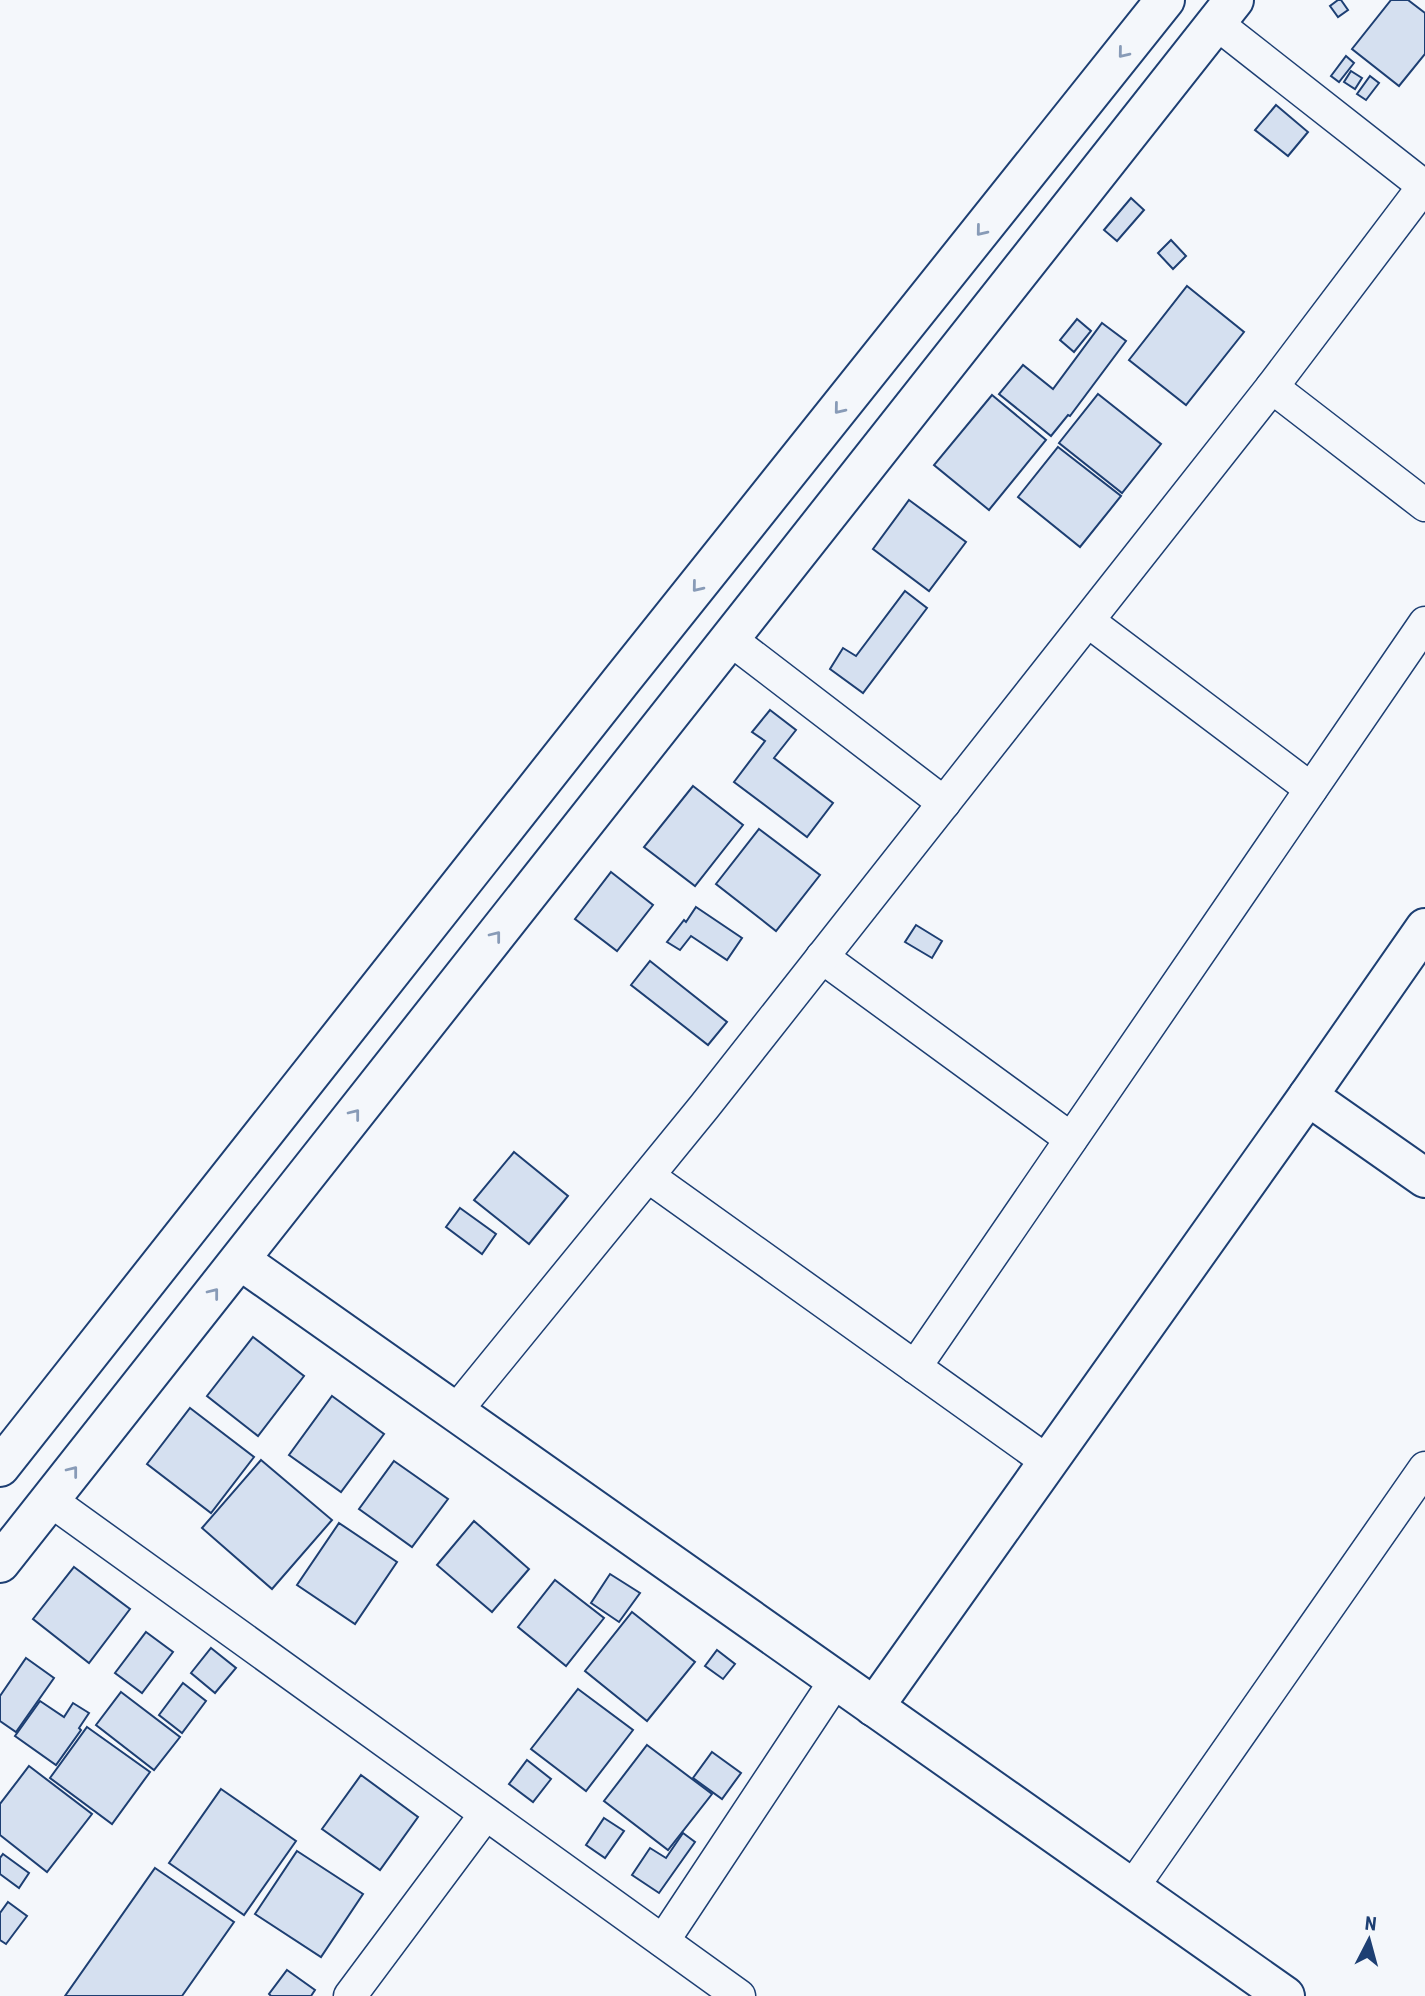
<svg xmlns="http://www.w3.org/2000/svg" width="1425" height="1996" font-family="'Roboto Condensed',sans-serif">
<style>
.building{fill:#d5e0f0;stroke:#1d3f73;stroke-width:2}
.lines{fill:none;stroke-linecap:round;stroke-linejoin:round}
.street-casing{stroke:#1d3f73;stroke-width:35}
.secondary-casing{stroke:#1d3f73;stroke-width:42}
.street{stroke:#f4f7fb;stroke-width:32}
.secondary{stroke:#f4f7fb;stroke-width:38}
.oneway{stroke:#889bb7}
</style>
<rect width="100%" height="100%" fill="#f4f7fb"/>
<g class="building">
<path d="M1338,0H1341L1348,10L1338,17L1330,6Z"/>
<path d="M1391,0H1408L1425,13V54L1399,86L1352,49Z"/>
<path d="M1346,56L1354,63L1339,82L1331,76Z"/>
<path d="M1351,71L1362,78L1355,89L1344,82Z"/>
<path d="M1370,76L1379,83L1366,100L1357,94Z"/>
<path d="M1276,105L1308,132L1288,156L1255,130Z"/>
<path d="M1131,198L1144,210L1117,241L1104,230Z"/>
<path d="M1171,240L1186,256L1173,269L1158,253Z"/>
<path d="M1187,286L1244,332L1186,405L1129,360Z"/>
<path d="M1077,319L1091,331L1074,352L1060,340Z"/>
<path d="M1102,323L1126,341L1070,416L1068,415L1051,436L999,394L1023,365L1053,389Z"/>
<path d="M1098,394L1161,444L1122,493L1059,443Z"/>
<path d="M992,395L1046,440L989,510L934,465Z"/>
<path d="M1058,447L1121,496L1080,547L1018,497Z"/>
<path d="M909,500L966,542L929,591L873,549Z"/>
<path d="M905,591L927,608L863,693L830,669L843,648L856,656Z"/>
<path d="M770,710L796,730L774,758L833,803L807,837L734,782L765,741L752,732Z"/>
<path d="M693,786L743,825L695,886L644,847Z"/>
<path d="M759,829L820,875L776,931L716,884Z"/>
<path d="M611,872L653,905L617,951L575,919Z"/>
<path d="M696,907L742,938L727,960L691,936L680,950L667,942L684,920L686,922Z"/>
<path d="M916,925L942,941L932,958L905,942Z"/>
<path d="M650,961L727,1022L708,1045L631,985Z"/>
<path d="M514,1152L568,1196L529,1244L474,1200Z"/>
<path d="M460,1208L496,1234L482,1254L446,1227Z"/>
<path d="M253,1337L304,1376L258,1436L207,1396Z"/>
<path d="M332,1396L384,1434L341,1492L289,1455Z"/>
<path d="M190,1408L254,1457L211,1513L147,1464Z"/>
<path d="M261,1460L332,1520L272,1589L202,1528Z"/>
<path d="M394,1461L448,1499L412,1547L359,1509Z"/>
<path d="M474,1521L529,1569L492,1612L437,1565Z"/>
<path d="M339,1523L397,1562L355,1624L297,1585Z"/>
<path d="M74,1567L130,1609L89,1663L33,1619Z"/>
<path d="M610,1574L640,1593L619,1622L591,1603Z"/>
<path d="M555,1580L604,1618L566,1666L518,1627Z"/>
<path d="M632,1612L695,1662L647,1721L585,1671Z"/>
<path d="M146,1632L173,1652L142,1693L115,1673Z"/>
<path d="M211,1648L236,1668L215,1693L191,1673Z"/>
<path d="M717,1650L735,1664L723,1679L705,1666Z"/>
<path d="M26,1658L54,1678L16,1732L0,1721V1696Z"/>
<path d="M183,1683L206,1701L182,1733L159,1715Z"/>
<path d="M578,1689L633,1730L586,1791L531,1749Z"/>
<path d="M121,1692L180,1737L154,1770L96,1725Z"/>
<path d="M40,1701L64,1717L73,1703L89,1713L79,1728L81,1730L56,1765L15,1736Z"/>
<path d="M87,1727L150,1772L112,1824L50,1778Z"/>
<path d="M647,1745L712,1794L668,1850L604,1801Z"/>
<path d="M712,1752L741,1773L722,1799L693,1778Z"/>
<path d="M527,1760L551,1779L533,1802L509,1784Z"/>
<path d="M29,1766L92,1814L47,1872L0,1835V1804Z"/>
<path d="M361,1775L418,1817L380,1870L322,1829Z"/>
<path d="M221,1789L296,1841L244,1915L169,1863Z"/>
<path d="M604,1818L624,1831L605,1858L586,1845Z"/>
<path d="M683,1833L695,1842L659,1893L632,1875L650,1848L666,1858Z"/>
<path d="M297,1851L363,1894L321,1957L255,1914Z"/>
<path d="M3,1854L29,1873L19,1888L0,1874V1858Z"/>
<path d="M155,1868L234,1922L182,1996H65Z"/>
<path d="M8,1902L27,1916L6,1944L0,1940V1913Z"/>
<path d="M287,1970L315,1990L311,1996H271L269,1994Z"/>
</g>
<g class="lines">
<g class="street-casing">
<g id="street">
<path d="M1216,23L1425,187"/>
<path d="M1272,387L1425,505"/>
<path d="M1088,621L1311,789"/>
<path d="M730,639L944,803"/>
<path d="M822,957L1071,1139"/>
<path d="M648,1176L1048,1462"/>
<path d="M915,1367L1425,623"/>
<path d="M455,1412L704,1107L1272,387L1424,186"/>
<path d="M50,1500L739,1996"/>
<path d="M1132,1888L1425,1468"/>
<path d="M663,1941L836,1680"/>
<path d="M350,1996L485,1815"/>
</g>
</g>
<g class="secondary-casing">
<g id="secondary">
<path d="M1308,1096L1425,1178"/>
<path d="M240,1260L1285,1996"/>
<path d="M0,1467L621,681L1165,0"/>
<path d="M0,1563L1234,0"/>
<path d="M874,1707L1308,1096L1425,928"/>
</g>
</g>
<use href="#street" class="street"/>
<use href="#secondary" class="secondary"/>
</g>
<defs><path id="oneway-chevron" d="M-2-3.5L2.5 0L-2 3.5" fill="none" stroke-width="1.6" stroke-linecap="round" stroke-linejoin="round" transform="scale(1.75)"/></defs>
<g class="oneway">
<use href="#oneway-chevron" transform="translate(1123 53) rotate(129)"/>
<use href="#oneway-chevron" transform="translate(981 231) rotate(129)"/>
<use href="#oneway-chevron" transform="translate(839 409) rotate(129)"/>
<use href="#oneway-chevron" transform="translate(697 587) rotate(129)"/>
<use href="#oneway-chevron" transform="translate(496 936) rotate(-52)"/>
<use href="#oneway-chevron" transform="translate(355 1114) rotate(-52)"/>
<use href="#oneway-chevron" transform="translate(214 1293) rotate(-52)"/>
<use href="#oneway-chevron" transform="translate(73 1471) rotate(-52)"/>
</g>
<g transform="translate(1369 1940) rotate(6)" stroke="#f4f7fb" stroke-width="5" paint-order="stroke">
<path d="M0-5L12 26L0 18L-12 26Z" fill="#1d3f73"/>
<text y="-10" font-size="19" font-weight="bold" text-anchor="middle" fill="#1d3f73">N</text>
</g>
</svg>
